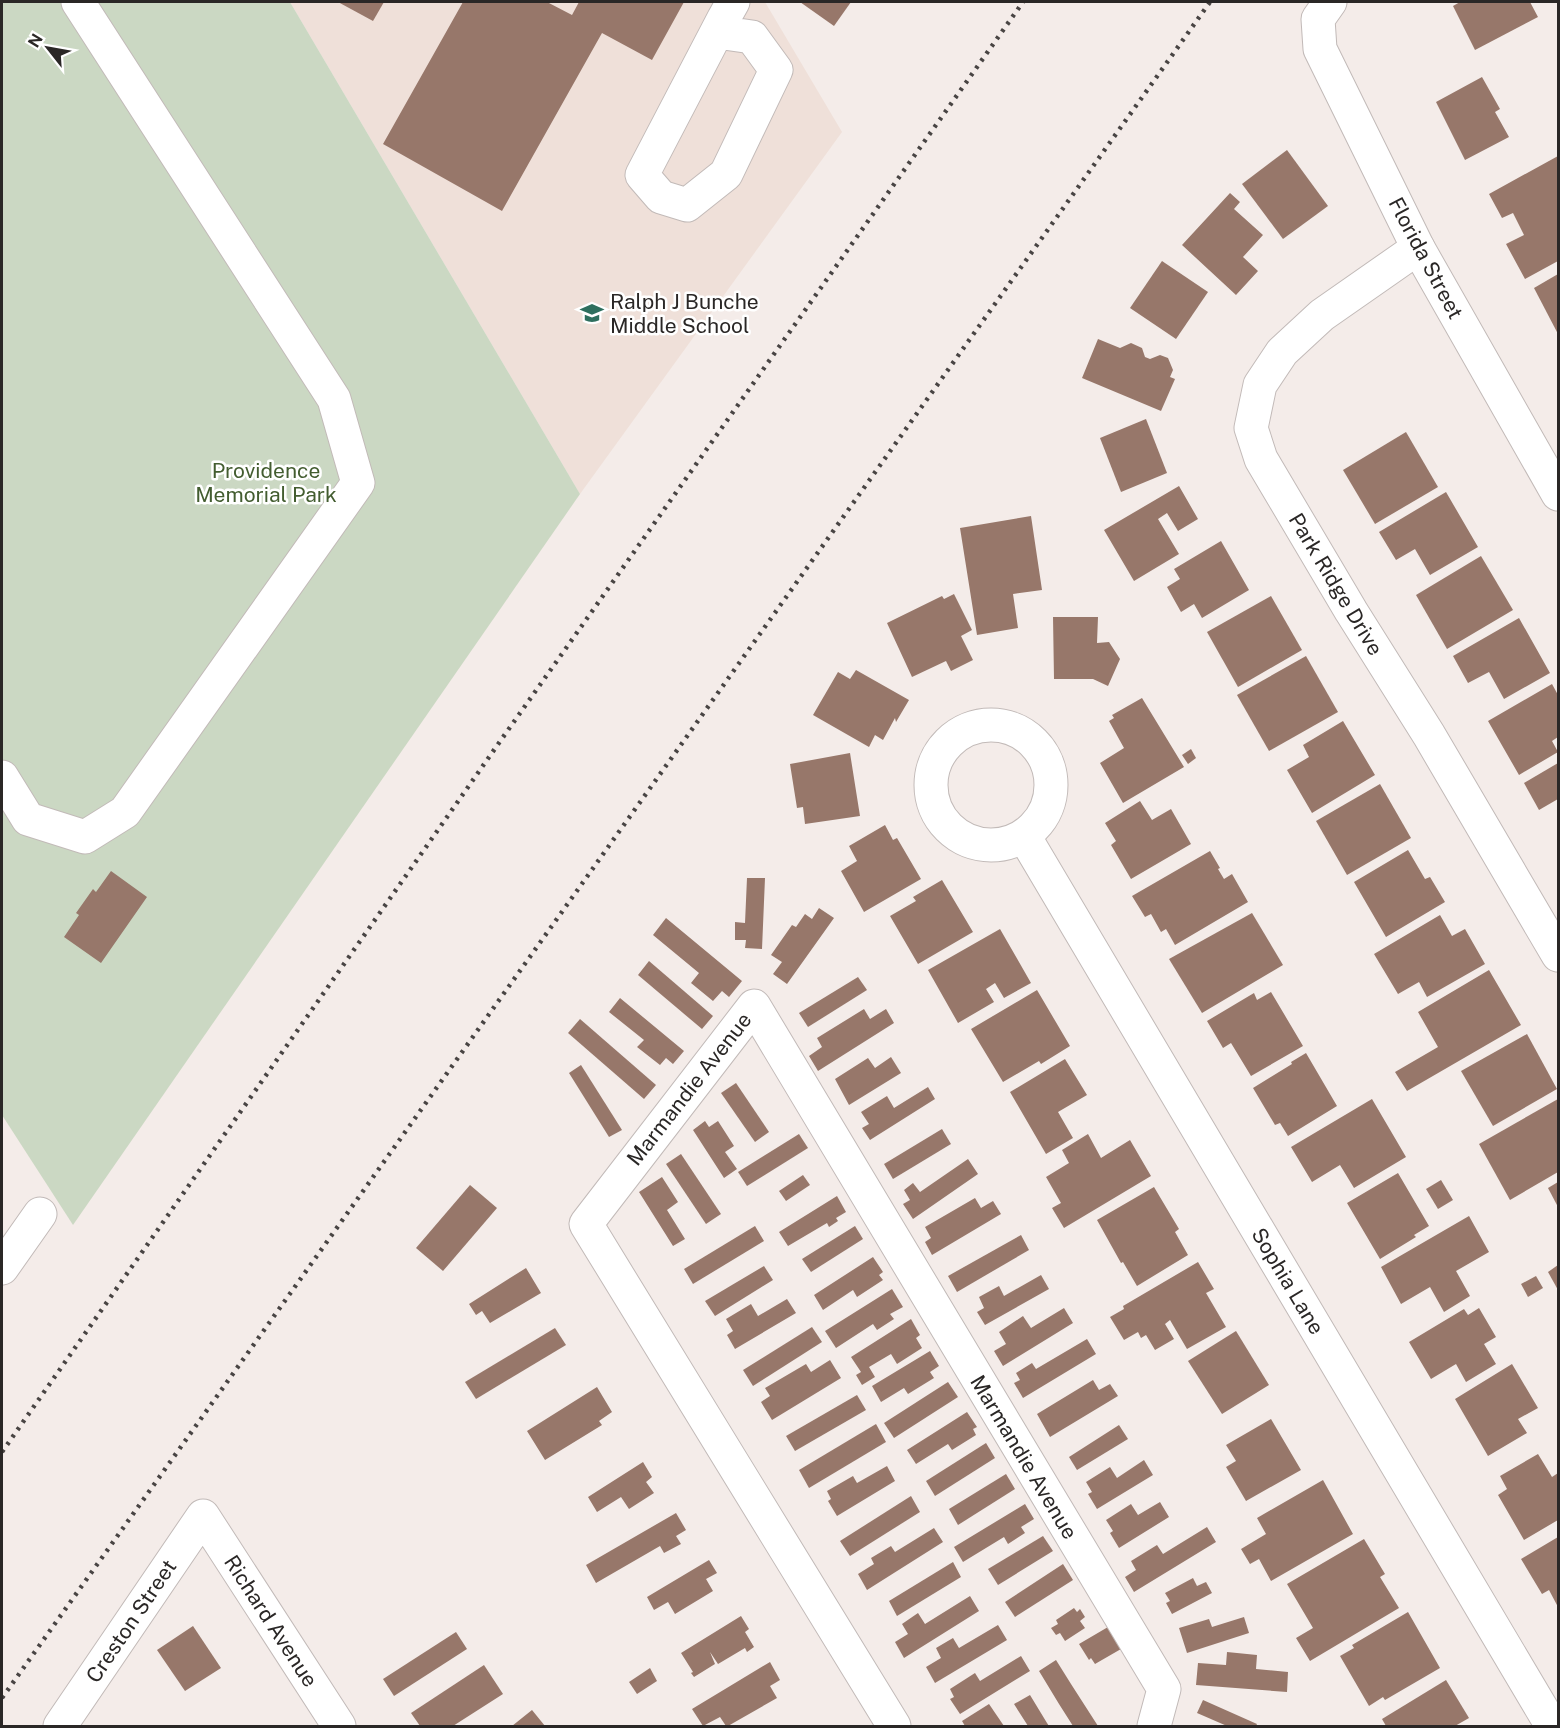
<svg xmlns="http://www.w3.org/2000/svg" width="1560" height="1728" font-family="'Public Sans',sans-serif">
<style>
.built{fill:#efe0d9}
.green{fill:#cbd8c3}
.building{fill:#97776a}
.lines{fill:none;stroke-linecap:round;stroke-linejoin:round}
.minor-casing{stroke:#c2bab8;stroke-width:35}
.minor{stroke:#fff;stroke-width:33}
.rail{stroke:#484443;stroke-width:4.5;stroke-dasharray:3 6;stroke-linecap:butt}
.labels{text-anchor:middle;dominant-baseline:central;stroke-width:5;stroke-linejoin:round;paint-order:stroke}
.street-label{font-size:21px;fill:#2a2726;stroke:#fff}
.poi-label{font-size:21px;fill:#2a2726;stroke:#fff;text-anchor:start}
.park-label{font-size:21px;fill:#435d30;stroke:#fff}
</style>
<rect width="100%" height="100%" fill="#f4ece9"/>
<path class="built" d="M290,2H765L842,132L580,494Z"/>
<path class="green" d="M2,2H290L580,494L73,1225L2,1115Z"/>
<g class="building">
<path d="M338,2H384L373,21Z"/>
<path d="M463,2H547L572,15L579,2H684L652,60L602,33L502,211L383,144Z"/>
<path d="M800,2H851L834,26Z"/>
<path d="M1460,2H1530L1538,17L1475,50L1453,6Z"/>
<path d="M1482,77L1500,109L1495,112L1509,137L1465,160L1436,102Z"/>
<path d="M1287,150L1328,206L1283,239L1242,184Z"/>
<path d="M1558,156V261L1525,279L1506,244L1524,235L1513,213L1502,218L1489,194Z"/>
<path d="M1230,193L1240,202L1234,209L1263,235L1243,257L1258,271L1236,295L1182,245Z"/>
<path d="M1162,261L1208,292L1176,339L1130,308Z"/>
<path d="M1558,274V334L1534,288Z"/>
<path d="M1098,339L1120,348L1131,343L1142,348L1145,357L1150,359L1160,355L1168,358L1173,370L1170,377L1175,379L1161,411L1082,378Z"/>
<path d="M1146,419L1167,473L1121,492L1100,438Z"/>
<path d="M1406,432L1438,487L1375,524L1343,470Z"/>
<path d="M1179,486L1198,519L1178,531L1167,513L1158,519L1179,554L1134,581L1104,530Z"/>
<path d="M1446,492L1478,547L1430,575L1415,549L1396,560L1379,532Z"/>
<path d="M1031,516L1042,590L1013,594L1018,628L977,635L960,528Z"/>
<path d="M1221,541L1249,590L1202,618L1194,604L1181,612L1167,587L1180,579L1174,569Z"/>
<path d="M1481,556L1513,610L1447,649L1416,595Z"/>
<path d="M954,594L972,630L961,636L973,660L951,671L946,661L912,677L887,623L942,596L944,599Z"/>
<path d="M1271,596L1302,650L1238,687L1207,632Z"/>
<path d="M1053,617H1098L1097,643L1109,642L1120,659L1108,686L1093,679H1054Z"/>
<path d="M1519,618L1550,673L1504,699L1489,672L1468,683L1453,656Z"/>
<path d="M1306,656L1338,712L1269,751L1237,695Z"/>
<path d="M856,670L909,700L896,722L895,718L883,740L875,735L869,747L813,715L838,672L850,679Z"/>
<path d="M1552,684L1558,695V737L1552,741L1558,752L1519,775L1488,721Z"/>
<path d="M1142,698L1184,767L1123,803L1100,763L1124,748L1109,721L1114,718L1112,715Z"/>
<path d="M1343,721L1375,775L1312,813L1287,770L1309,757L1303,745Z"/>
<path d="M1191,749L1196,758L1188,764L1182,755Z"/>
<path d="M850,753L860,816L805,824L803,807L797,808L790,764Z"/>
<path d="M1558,763V799L1539,810L1524,783Z"/>
<path d="M1380,784L1411,838L1347,875L1316,821Z"/>
<path d="M1140,801L1152,820L1171,809L1191,844L1131,879L1111,845L1116,841L1105,823Z"/>
<path d="M885,825L893,840L897,838L921,879L864,912L841,871L857,861L849,846Z"/>
<path d="M1408,850L1425,879L1430,877L1445,902L1386,937L1354,882Z"/>
<path d="M1210,851L1220,868L1218,869L1224,879L1232,874L1248,902L1175,945L1166,929L1161,932L1151,914L1145,917L1132,896Z"/>
<path d="M111,871L147,897L101,963L64,937L79,915L76,913L93,889L96,892Z"/>
<path d="M747,878H765L762,949L745,948L746,940H735V922L745,923Z"/>
<path d="M942,880L973,932L918,964L890,916L916,901L913,897Z"/>
<path d="M819,908L834,918L787,984L773,974L782,962L771,955L792,925L796,927L805,914L812,919Z"/>
<path d="M1252,913L1283,965L1202,1013L1169,959Z"/>
<path d="M1440,915L1452,936L1465,929L1485,964L1427,997L1419,982L1398,994L1374,954Z"/>
<path d="M666,918L742,981L729,997L722,991L713,1001L691,983L699,973L653,935Z"/>
<path d="M1000,929L1031,983L1004,998L995,983L986,989L994,1002L958,1023L928,970Z"/>
<path d="M649,961L713,1016L702,1029L638,975Z"/>
<path d="M1489,970L1521,1025L1407,1091L1395,1072L1438,1047L1418,1012Z"/>
<path d="M858,977L867,990L808,1027L799,1013Z"/>
<path d="M1037,990L1070,1046L1041,1064L1039,1061L1003,1082L971,1029Z"/>
<path d="M1271,992L1303,1046L1251,1076L1231,1043L1223,1048L1207,1021L1254,993L1257,1000Z"/>
<path d="M620,998L684,1051L673,1064L666,1058L660,1065L637,1047L644,1040L609,1012Z"/>
<path d="M864,1009L870,1019L886,1009L894,1023L818,1071L809,1056L822,1047L817,1038Z"/>
<path d="M580,1019L656,1085L644,1099L568,1033Z"/>
<path d="M1527,1034L1557,1089L1493,1126L1461,1071Z"/>
<path d="M1306,1053L1337,1106L1288,1136L1280,1123L1275,1125L1253,1088L1292,1064L1291,1062Z"/>
<path d="M891,1057L901,1073L849,1105L835,1079L868,1058L875,1068Z"/>
<path d="M1065,1059L1087,1095L1058,1112L1073,1138L1046,1154L1010,1092Z"/>
<path d="M581,1065L622,1130L609,1137L569,1073Z"/>
<path d="M736,1083L769,1132L755,1142L721,1093Z"/>
<path d="M928,1087L935,1099L870,1140L862,1128L869,1124L861,1112L887,1096L894,1108Z"/>
<path d="M1372,1099L1406,1157L1354,1188L1340,1165L1312,1182L1291,1147Z"/>
<path d="M1558,1099V1172L1510,1200L1479,1144Z"/>
<path d="M705,1121L709,1127L718,1121L734,1146L725,1152L737,1169L724,1178L693,1130Z"/>
<path d="M942,1129L951,1144L893,1179L884,1164Z"/>
<path d="M799,1134L808,1148L747,1186L738,1172Z"/>
<path d="M1088,1134L1101,1158L1130,1140L1151,1176L1064,1228L1052,1208L1061,1203L1046,1177L1069,1163L1062,1150Z"/>
<path d="M681,1154L721,1214L706,1224L666,1164Z"/>
<path d="M968,1159L978,1174L913,1219L903,1204L910,1200L904,1190L913,1183L920,1192Z"/>
<path d="M1398,1173L1429,1226L1414,1235L1416,1237L1380,1259L1347,1203Z"/>
<path d="M803,1175L810,1185L786,1201L779,1191Z"/>
<path d="M662,1177L678,1202L667,1210L685,1239L673,1246L639,1192Z"/>
<path d="M1441,1180L1453,1200L1438,1209L1426,1189Z"/>
<path d="M1558,1182V1207L1548,1188Z"/>
<path d="M470,1185L497,1208L443,1271L416,1248Z"/>
<path d="M1154,1187L1179,1229L1175,1232L1188,1255L1137,1286L1123,1262L1121,1263L1097,1220Z"/>
<path d="M837,1196L846,1212L836,1218L838,1221L829,1227L827,1223L788,1246L779,1232Z"/>
<path d="M975,1198L981,1208L993,1201L1001,1214L932,1255L925,1242L931,1238L925,1227Z"/>
<path d="M1469,1216L1489,1252L1456,1271L1470,1296L1444,1312L1430,1287L1401,1304L1381,1267Z"/>
<path d="M755,1226L764,1241L693,1284L684,1269Z"/>
<path d="M855,1226L863,1239L811,1272L802,1259Z"/>
<path d="M1021,1235L1029,1250L957,1292L948,1276Z"/>
<path d="M873,1257L883,1272L879,1275L883,1280L857,1297L853,1290L823,1310L814,1295Z"/>
<path d="M1198,1262L1214,1289L1206,1293L1226,1327L1187,1349L1170,1320L1165,1324L1174,1339L1155,1350L1146,1335L1141,1338L1138,1332L1124,1340L1110,1317L1124,1309L1123,1306Z"/>
<path d="M1558,1265V1290L1548,1272Z"/>
<path d="M764,1266L773,1280L715,1316L705,1301Z"/>
<path d="M526,1268L541,1293L490,1323L482,1311L476,1315L469,1304Z"/>
<path d="M1041,1275L1049,1289L985,1325L977,1312L984,1308L979,1297L999,1286L1004,1296Z"/>
<path d="M1536,1276L1543,1288L1528,1297L1521,1284Z"/>
<path d="M892,1289L903,1307L890,1314L894,1319L877,1330L873,1324L836,1348L825,1331Z"/>
<path d="M787,1299L796,1313L735,1349L727,1335L733,1331L726,1319L751,1304L758,1316Z"/>
<path d="M1064,1308L1073,1323L1003,1366L994,1351L1006,1344L999,1332L1023,1316L1031,1328Z"/>
<path d="M1479,1308L1496,1337L1484,1344L1496,1364L1466,1382L1456,1364L1431,1379L1409,1342L1464,1309L1468,1315Z"/>
<path d="M911,1319L920,1335L916,1338L922,1348L897,1364L891,1354L869,1367L875,1377L862,1385L856,1375L861,1372L851,1357Z"/>
<path d="M812,1327L822,1342L753,1386L743,1370Z"/>
<path d="M555,1328L566,1345L476,1399L465,1382Z"/>
<path d="M1236,1331L1269,1385L1222,1414L1188,1361Z"/>
<path d="M1087,1339L1096,1354L1023,1398L1014,1383L1020,1380L1016,1373L1032,1363L1036,1369Z"/>
<path d="M930,1351L939,1366L930,1372L934,1378L908,1394L904,1388L881,1402L872,1386Z"/>
<path d="M830,1360L841,1378L772,1420L761,1402L770,1396L765,1388L806,1364L811,1372Z"/>
<path d="M1512,1364L1538,1408L1518,1419L1527,1433L1488,1456L1455,1399Z"/>
<path d="M1093,1380L1099,1390L1110,1384L1118,1396L1050,1437L1037,1414Z"/>
<path d="M948,1382L958,1397L894,1438L884,1423Z"/>
<path d="M597,1387L612,1412L599,1421L602,1425L545,1460L527,1431Z"/>
<path d="M857,1395L866,1410L795,1451L786,1436Z"/>
<path d="M967,1412L977,1427L973,1429L976,1435L952,1450L948,1444L916,1464L907,1450Z"/>
<path d="M1271,1419L1301,1470L1246,1501L1226,1467L1236,1461L1226,1445Z"/>
<path d="M876,1424L886,1442L809,1488L799,1470Z"/>
<path d="M1119,1425L1128,1439L1077,1470L1069,1457Z"/>
<path d="M986,1443L995,1458L935,1496L926,1481Z"/>
<path d="M1538,1454L1552,1477L1558,1473V1520L1524,1540L1498,1495L1507,1489L1500,1476Z"/>
<path d="M1144,1460L1153,1475L1097,1509L1088,1494L1092,1492L1086,1482L1110,1467L1117,1478Z"/>
<path d="M643,1462L652,1477L646,1482L654,1493L629,1509L621,1497L597,1512L588,1497Z"/>
<path d="M887,1466L895,1481L837,1516L828,1501L831,1499L827,1491L853,1476L857,1483Z"/>
<path d="M1006,1474L1015,1489L958,1525L949,1509Z"/>
<path d="M1323,1480L1353,1534L1271,1581L1259,1559L1250,1564L1241,1549L1266,1534L1257,1518Z"/>
<path d="M911,1496L920,1512L850,1556L840,1541Z"/>
<path d="M1160,1502L1169,1517L1119,1548L1110,1533L1113,1531L1106,1520L1131,1504L1138,1515Z"/>
<path d="M1025,1504L1034,1519L1021,1527L1025,1533L1008,1544L1004,1537L963,1562L954,1547Z"/>
<path d="M676,1513L686,1530L676,1536L681,1544L664,1553L660,1546L596,1583L586,1565Z"/>
<path d="M1207,1527L1216,1542L1134,1592L1125,1577L1136,1570L1131,1561L1157,1545L1163,1554Z"/>
<path d="M934,1528L943,1542L867,1590L858,1574L874,1564L871,1558L891,1546L895,1552Z"/>
<path d="M1043,1536L1053,1551L998,1585L988,1569Z"/>
<path d="M1558,1537V1607L1549,1590L1542,1594L1521,1559Z"/>
<path d="M1364,1539L1385,1574L1380,1577L1399,1608L1310,1661L1296,1638L1313,1628L1287,1584Z"/>
<path d="M709,1560L717,1573L706,1579L713,1591L675,1614L668,1602L654,1610L647,1597Z"/>
<path d="M953,1562L961,1577L897,1616L889,1601Z"/>
<path d="M1063,1564L1073,1580L1015,1617L1005,1602Z"/>
<path d="M1193,1578L1197,1586L1206,1582L1212,1593L1172,1614L1166,1603L1170,1601L1165,1593Z"/>
<path d="M970,1596L979,1611L904,1658L895,1642L908,1634L902,1624L918,1613L925,1624Z"/>
<path d="M1074,1608L1077,1612L1080,1609L1085,1617L1080,1621L1085,1628L1065,1641L1060,1633L1056,1635L1051,1628L1058,1624L1056,1620Z"/>
<path d="M1408,1612L1440,1668L1385,1700L1383,1697L1369,1706L1340,1656L1354,1648L1352,1645Z"/>
<path d="M741,1616L749,1629L745,1632L754,1647L747,1652L745,1648L718,1664L710,1652L715,1664L694,1677L691,1673L693,1672L681,1653Z"/>
<path d="M1244,1617L1249,1633L1187,1653L1179,1628L1209,1619L1212,1627Z"/>
<path d="M998,1625L1007,1640L935,1683L926,1667L941,1658L936,1648L953,1638L959,1648Z"/>
<path d="M193,1626L221,1668L185,1691L157,1650Z"/>
<path d="M1108,1627L1121,1649L1095,1664L1091,1658L1089,1660L1079,1644Z"/>
<path d="M456,1632L467,1649L394,1696L383,1679Z"/>
<path d="M1227,1652L1257,1655L1256,1669L1288,1672L1287,1692L1196,1685L1198,1663L1226,1665Z"/>
<path d="M1021,1656L1030,1671L960,1714L950,1699L954,1697L950,1689L975,1673L980,1681Z"/>
<path d="M1056,1660L1071,1684L1098,1726H1073L1059,1704L1039,1671Z"/>
<path d="M770,1662L780,1680L770,1686L777,1698L728,1726H726L720,1717L703,1726L692,1709Z"/>
<path d="M484,1665L503,1694L453,1726H420L411,1713Z"/>
<path d="M650,1668L657,1681L637,1694L629,1682Z"/>
<path d="M1446,1680L1469,1718L1455,1726H1386L1382,1719Z"/>
<path d="M1030,1695L1047,1723L1049,1726H1028L1014,1704Z"/>
<path d="M1203,1700L1257,1724L1256,1726H1227L1197,1713Z"/>
<path d="M989,1704L1004,1726H965L962,1721Z"/>
<path d="M532,1710L545,1726H512Z"/>
</g>
<g class="lines">
<g class="minor-casing">
<g id="minor">
<path d="M1330,2L1318,19L1320,49L1418,248L1558,494"/>
<path d="M717,32L752,37L776,70L726,174L687,205L661,197L642,175L724,18L733,2"/>
<path d="M1418,248L1322,315L1282,352L1260,385L1251,428L1261,459L1351,611L1429,735L1558,955"/>
<circle cx="991" cy="785" r="60"/>
<path d="M2,777L28,819L85,837L125,812L358,483L334,399L78,2"/>
<path d="M1024,836L1552,1726"/>
<path d="M2,1268L40,1214"/>
<path d="M60,1726L203,1516L339,1726"/>
<path d="M894,1726L586,1224L754,1006L1164,1689L1154,1726"/>
</g>
</g>
<use href="#minor" class="minor"/>
<g class="rail">
<path d="M2,1452L501,740L1023,2"/>
<path d="M2,1698L1210,2"/>
</g>
</g>
<defs>
<g id="school-bare" transform="scale(1.8)"><path d="M0-5L7-2L0 1L-7-2ZM-4 1L0 2.5L4 1V4Q0 6-4 4Z" fill="#2e6f5e" stroke="#fff" stroke-width="2.5" paint-order="stroke"/></g>
</defs>
<g fill-rule="evenodd">
<use href="#school-bare" x="592" y="313"/>
</g>
<g class="labels">
<g class="street-label">
<text transform="translate(1426 258) rotate(62)">Florida Street</text>
<text transform="translate(1336 584) rotate(59)">Park Ridge Drive</text>
<text transform="translate(689 1089) rotate(-52)">Marmandie Avenue</text>
<text transform="translate(1288 1281) rotate(59)">Sophia Lane</text>
<text transform="translate(1024 1457) rotate(59)">Marmandie Avenue</text>
<text transform="translate(131 1621) rotate(-56)">Creston Street</text>
<text transform="translate(271 1621) rotate(57)">Richard Avenue</text>
</g>
<g class="poi-label">
<text x="610" y="301">Ralph J Bunche<tspan x="610" dy="24">Middle School</tspan></text>
</g>
<g class="park-label">
<text x="266" y="470">Providence<tspan x="266" dy="24">Memorial Park</tspan></text>
</g>
</g>
<rect width="1560" height="1728" fill="none" stroke="#2a2726" stroke-width="6"/>
<g transform="translate(48 48) rotate(301)" stroke="#ffffff" stroke-width="4.5" paint-order="stroke">
<path d="M0-4.5L10 22L0 15L-10 22Z" fill="#2a2726"/>
<text y="-9" font-size="16" font-weight="bold" text-anchor="middle" fill="#2a2726">N</text>
</g>
</svg>
